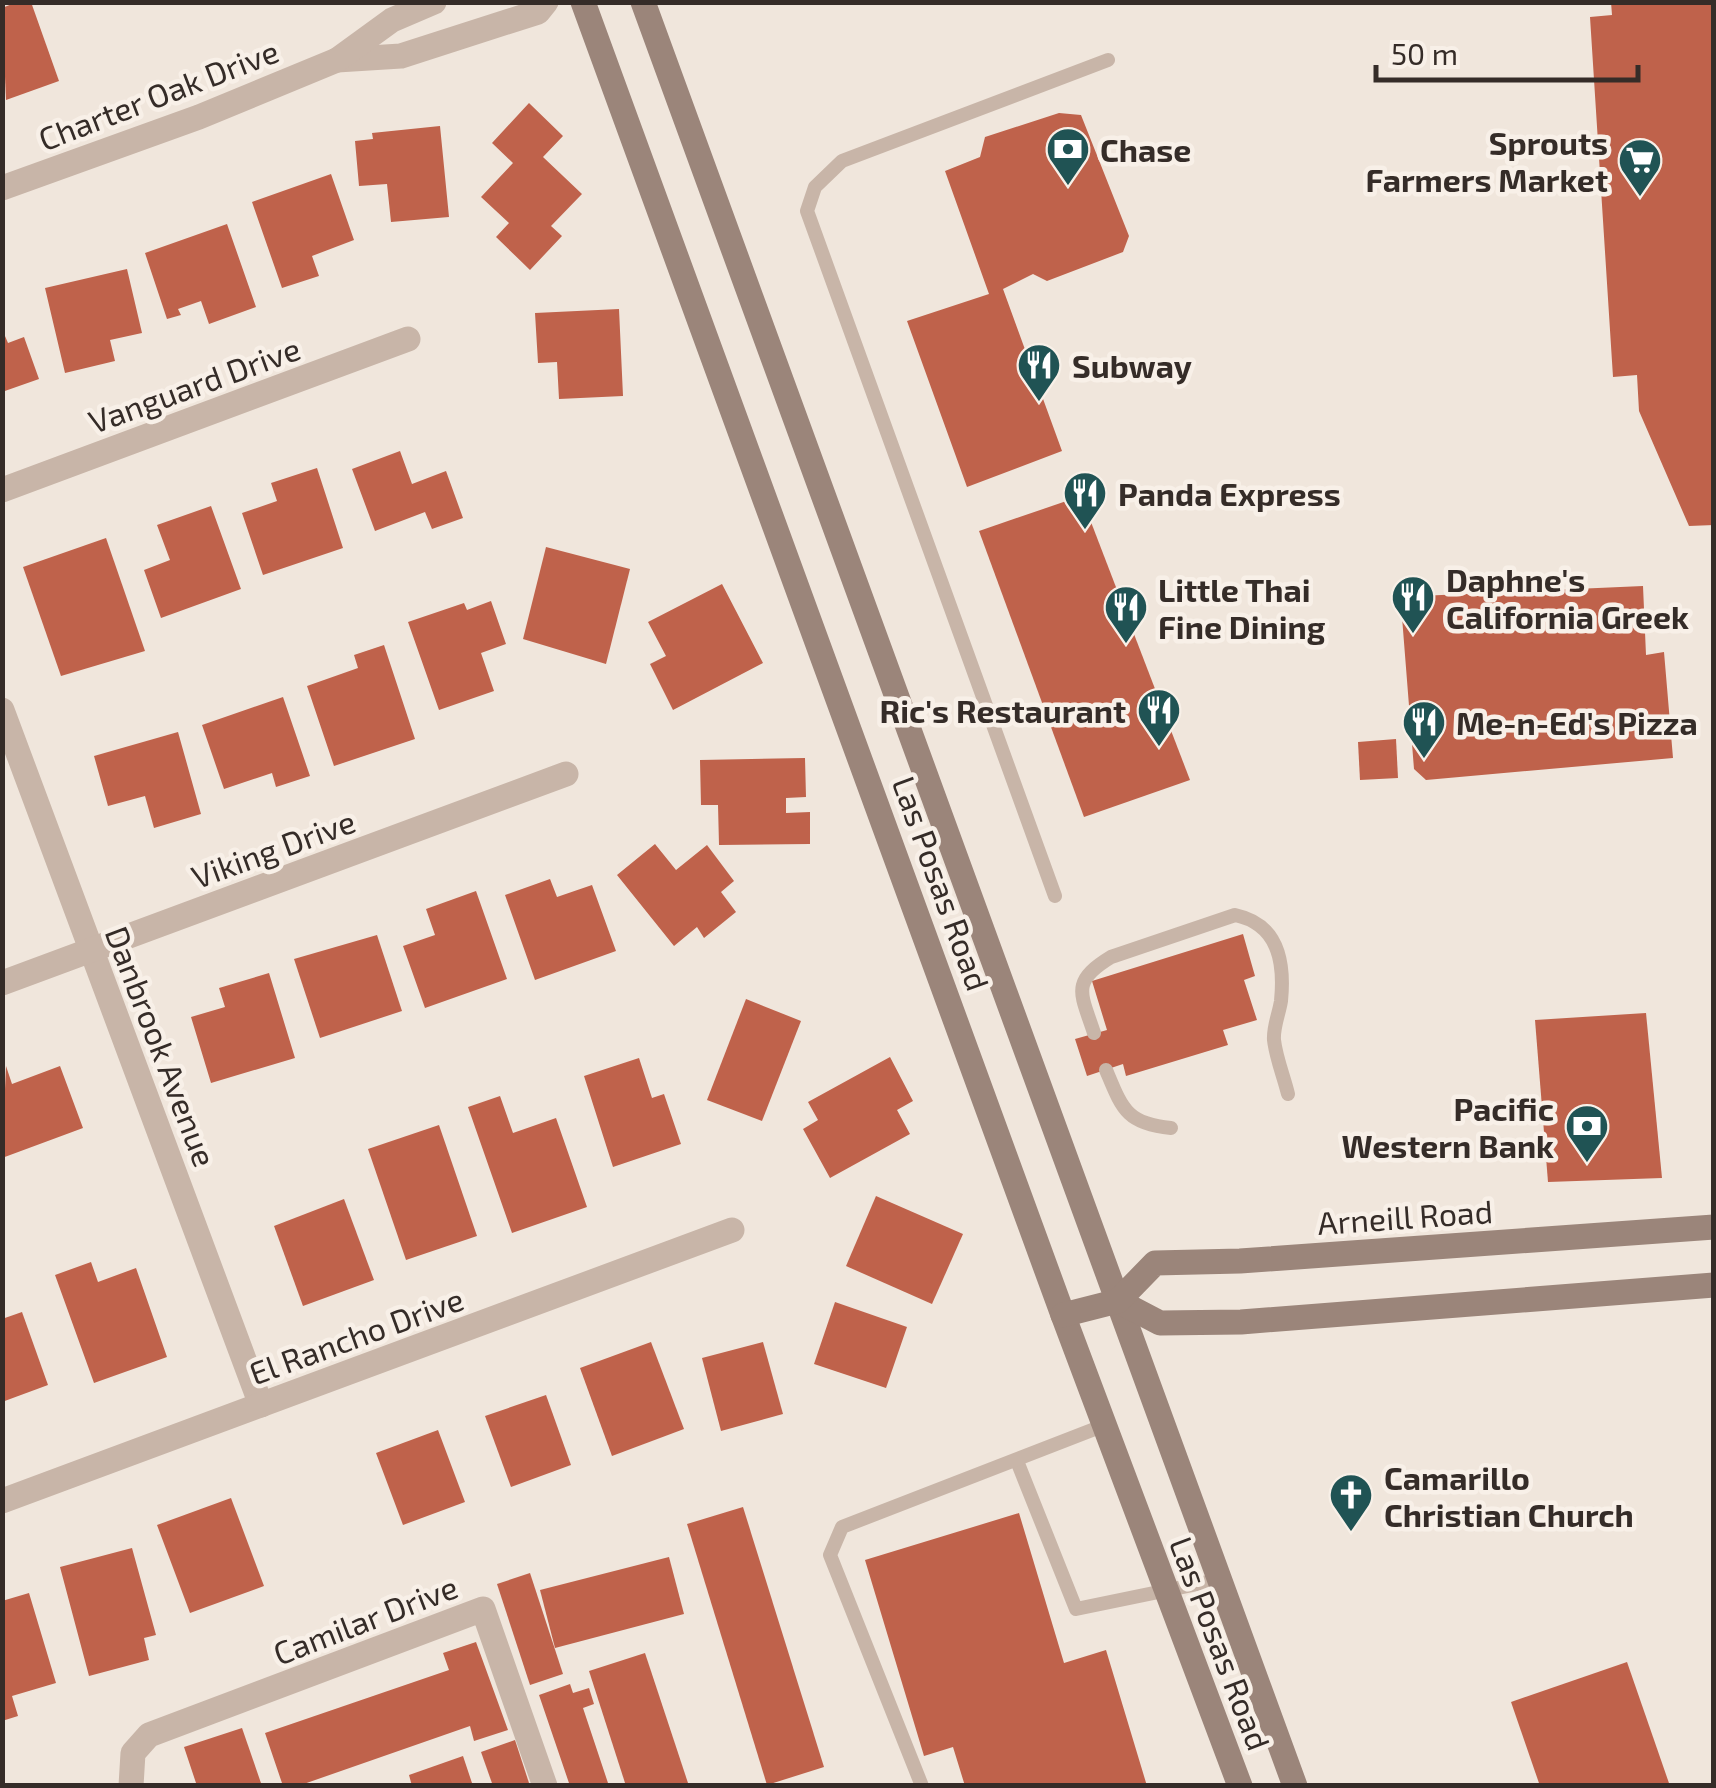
<svg xmlns="http://www.w3.org/2000/svg" width="1716" height="1788" font-family="'Exo 2',sans-serif">
<style>
.building{fill:#bf624b}
.lines{fill:none;stroke-linecap:round;stroke-linejoin:round}
.lane{stroke:#c8b5a8;stroke-width:14}
.street{stroke:#c8b5a8;stroke-width:25}
.secondary{stroke:#9b857a;stroke-width:25}
.labels{text-anchor:middle;dominant-baseline:central;stroke-width:9;stroke-linejoin:round;paint-order:stroke}
.street-label{font-size:32px;fill:#352c28;stroke:#f8f0e8}
.poi-label{font-size:32px;font-weight:bold;fill:#352c28;stroke:#f8f0e8;text-anchor:start}
</style>
<rect width="100%" height="100%" fill="#f0e6dc"/>
<g class="building">
<path d="M17,2H31L59,81L6,100L2,8Z"/>
<path d="M1611,2H1714V525L1689,526L1639,411L1637,375L1613,377L1590,17L1612,15Z"/>
<path d="M529,103L563,136L543,157L582,194L551,226L562,236L530,270L496,237L509,223L481,197L513,163L492,143Z"/>
<path d="M1059,113L1081,115L1129,236L1123,252L1047,281L1033,274L1003,289L1062,451L967,487L907,321L989,294L945,171L980,157L985,137Z"/>
<path d="M440,126L449,217L391,222L387,184L359,186L355,141L373,139L372,133Z"/>
<path d="M331,174L354,240L312,256L319,276L282,288L252,202Z"/>
<path d="M227,224L256,307L209,324L201,301L178,309L181,315L167,319L145,253Z"/>
<path d="M127,269L142,333L110,340L115,361L65,373L45,288Z"/>
<path d="M619,309L623,396L559,399L557,362L538,363L535,313Z"/>
<path d="M2,329L8,343L24,337L39,379L2,392Z"/>
<path d="M400,451L412,484L446,471L463,518L432,529L425,512L375,531L352,469Z"/>
<path d="M317,468L343,548L263,575L242,513L277,501L271,483Z"/>
<path d="M1081,496L1190,780L1084,817L979,531Z"/>
<path d="M211,506L241,589L161,618L144,570L170,560L157,525Z"/>
<path d="M106,538L145,651L61,676L23,567Z"/>
<path d="M546,547L630,569L606,664L523,639Z"/>
<path d="M722,584L763,663L673,710L650,664L666,656L648,622Z"/>
<path d="M1643,586L1646,655L1664,652L1673,758L1426,780L1414,769L1402,617L1419,596Z"/>
<path d="M491,601L506,644L481,653L494,691L439,710L408,622L464,603L467,610Z"/>
<path d="M384,645L415,739L334,766L307,686L358,668L354,655Z"/>
<path d="M283,697L310,776L276,787L272,773L224,789L202,725Z"/>
<path d="M178,732L201,814L154,828L145,796L108,806L94,756Z"/>
<path d="M1396,739L1398,778L1360,780L1358,742Z"/>
<path d="M805,758L806,797L786,798V813L810,812V844L719,845L718,805H701L700,760Z"/>
<path d="M655,844L676,870L707,845L734,881L721,892L736,912L704,938L697,927L674,946L617,875Z"/>
<path d="M550,879L557,897L592,885L616,951L535,980L505,895Z"/>
<path d="M476,891L507,979L425,1008L403,946L435,935L426,909Z"/>
<path d="M1243,934L1255,976L1244,980L1257,1020L1223,1030L1228,1045L1126,1076L1123,1064L1087,1076L1075,1039L1107,1030L1092,981Z"/>
<path d="M377,935L402,1011L320,1038L294,959Z"/>
<path d="M269,973L295,1058L211,1083L191,1017L225,1007L219,988Z"/>
<path d="M746,999L801,1021L762,1121L707,1100Z"/>
<path d="M1646,1013L1662,1178L1548,1182L1535,1020Z"/>
<path d="M890,1057L913,1101L897,1110L910,1134L830,1178L803,1129L818,1120L808,1102Z"/>
<path d="M639,1058L652,1098L664,1094L681,1144L613,1167L584,1076Z"/>
<path d="M6,1066L12,1084L60,1066L83,1128L2,1158Z"/>
<path d="M500,1096L513,1133L556,1118L587,1207L512,1233L468,1107Z"/>
<path d="M439,1125L477,1236L406,1260L368,1149Z"/>
<path d="M876,1196L963,1234L932,1304L846,1266Z"/>
<path d="M344,1199L374,1280L303,1306L274,1226Z"/>
<path d="M91,1262L98,1282L136,1268L167,1357L94,1383L55,1275Z"/>
<path d="M835,1302L907,1327L886,1388L814,1364Z"/>
<path d="M22,1312L48,1385L2,1402V1319Z"/>
<path d="M651,1342L684,1429L612,1456L580,1368Z"/>
<path d="M763,1342L783,1414L721,1431L702,1358Z"/>
<path d="M546,1395L571,1465L511,1487L485,1416Z"/>
<path d="M438,1430L465,1502L403,1525L376,1453Z"/>
<path d="M231,1498L264,1586L190,1613L157,1525Z"/>
<path d="M743,1507L824,1767L767,1785L687,1524Z"/>
<path d="M1019,1513L1064,1663L1106,1650L1147,1786H965L953,1747L924,1756L865,1560Z"/>
<path d="M132,1548L156,1635L144,1638L149,1660L89,1676L60,1567Z"/>
<path d="M669,1557L684,1614L555,1648L540,1590Z"/>
<path d="M530,1573L563,1674L530,1685L497,1584Z"/>
<path d="M29,1593L56,1683L12,1696L18,1716L2,1721V1601Z"/>
<path d="M476,1642L508,1730L474,1741L470,1726L298,1786H283L265,1733L449,1670L443,1653Z"/>
<path d="M645,1653L689,1786H626L589,1671Z"/>
<path d="M1627,1662L1670,1786H1540L1511,1702Z"/>
<path d="M570,1684L573,1693L589,1688L594,1704L583,1708L609,1786H570L539,1695Z"/>
<path d="M242,1728L262,1786H197L184,1747Z"/>
<path d="M515,1740L530,1786H493L481,1752Z"/>
<path d="M463,1756L473,1786H412L409,1775Z"/>
</g>
<g class="lines">
<g class="lane">
<path d="M1055,896L807,211L815,187L842,161L1108,60"/>
<path d="M1094,1033C1081,993 1070,982 1111,957L1235,915C1278,924 1285,961 1281,1001C1279,1014 1273,1027 1274,1040C1276,1058 1284,1077 1288,1094"/>
<path d="M1106,1070C1122,1108 1126,1124 1171,1128"/>
<path d="M1017,1461L1076,1609L1217,1580"/>
<path d="M922,1786L830,1555L842,1527L1105,1425"/>
</g>
<g class="street">
<path d="M337,60L401,56L538,12L546,2"/>
<path d="M2,188L199,117L337,60L392,20L434,2"/>
<path d="M2,490L408,339"/>
<path d="M2,710L261,1405"/>
<path d="M2,983L566,774"/>
<path d="M2,1501L732,1230"/>
<path d="M131,1786L133,1753L149,1735L483,1609L545,1786"/>
</g>
<g class="secondary">
<path d="M583,2L1063,1315L1240,1786"/>
<path d="M643,2L1295,1786"/>
<path d="M1118,1301L1160,1323L1241,1322L1714,1285"/>
<path d="M1063,1315L1118,1301L1155,1263L1240,1261L1714,1227"/>
</g>
</g>
<defs>
<g id="bank-pin" transform="scale(2.25)"><path d="M0 17L-7.5 6A9.5 9.5 0 1 1 7.5 6Z" fill="#205354" stroke="#f8f0e8"/><path d="M-6-4H6V4H-6ZM0-2.3a2.3 2.3 0 1 0 0 4.6a2.3 2.3 0 1 0 0-4.6Z" fill="#fff"/></g>
<g id="supermarket-pin" transform="scale(2.25)"><path d="M0 17L-7.5 6A9.5 9.5 0 1 1 7.5 6Z" fill="#205354" stroke="#f8f0e8"/><path d="M-6-5.5h2.5l.6 2H6L4.5 2H-2.5L-4.4-4H-6ZM-1.5 3.2a1.3 1.3 0 1 0 .1 0ZM3 3.2a1.3 1.3 0 1 0 .1 0Z" fill="#fff"/></g>
<g id="restaurant-pin" transform="scale(2.25)"><path d="M0 17L-7.5 6A9.5 9.5 0 1 1 7.5 6Z" fill="#205354" stroke="#f8f0e8"/><path d="M-5-6h1v4h1v-4h1v4h1v-4h1v5L-1.5 .5V6h-2V.5L-5-1ZM5-6V6H3V1.5H1.5Q1.5-4 5-6Z" fill="#fff"/></g>
<g id="church-pin" transform="scale(2.25)"><path d="M0 17L-7.5 6A9.5 9.5 0 1 1 7.5 6Z" fill="#205354" stroke="#f8f0e8"/><path d="M-1.2-6h2.4v3.5h3.3v2.4h-3.3V6h-2.4V-.1h-3.3v-2.4h3.3Z" fill="#fff"/></g>
</defs>
<g fill-rule="evenodd">
<use href="#bank-pin" x="1068" y="149"/>
<use href="#supermarket-pin" x="1640" y="160"/>
<use href="#restaurant-pin" x="1039" y="365"/>
<use href="#restaurant-pin" x="1085" y="493"/>
<use href="#restaurant-pin" x="1413" y="597"/>
<use href="#restaurant-pin" x="1126" y="607"/>
<use href="#restaurant-pin" x="1159" y="710"/>
<use href="#restaurant-pin" x="1424" y="722"/>
<use href="#bank-pin" x="1587" y="1126"/>
<use href="#church-pin" x="1351" y="1495"/>
</g>
<g class="labels">
<g class="street-label">
<text transform="translate(158 94) rotate(-21)">Charter Oak Drive</text>
<text transform="translate(194 384) rotate(-20)">Vanguard Drive</text>
<text transform="translate(273 848) rotate(-20)">Viking Drive</text>
<text transform="translate(942 883) rotate(70)">Las Posas Road</text>
<text transform="translate(162 1046) rotate(69)">Danbrook Avenue</text>
<text transform="translate(1405 1216) rotate(-4)">Arneill Road</text>
<text transform="translate(356 1335) rotate(-20)">El Rancho Drive</text>
<text transform="translate(365 1619) rotate(-21)">Camilar Drive</text>
<text transform="translate(1221 1643) rotate(69)">Las Posas Road</text>
</g>
<g class="poi-label">
<text x="1608" y="142" text-anchor="end">Sprouts<tspan x="1608" dy="37">Farmers Market</tspan></text>
<text x="1100" y="149">Chase</text>
<text x="1072" y="365">Subway</text>
<text x="1118" y="493">Panda Express</text>
<text x="1446" y="579">Daphne's<tspan x="1446" dy="37">California Greek</tspan></text>
<text x="1158" y="589">Little Thai<tspan x="1158" dy="37">Fine Dining</tspan></text>
<text x="1126" y="710" text-anchor="end">Ric's Restaurant</text>
<text x="1456" y="722">Me-n-Ed's Pizza</text>
<text x="1554" y="1108" text-anchor="end">Pacific<tspan x="1554" dy="37">Western Bank</tspan></text>
<text x="1384" y="1477">Camarillo<tspan x="1384" dy="37">Christian Church</tspan></text>
</g>
</g>
<rect width="1716" height="1788" fill="none" stroke="#352c28" stroke-width="10"/>
<path d="M1376 65v15h262v-15" fill="none" stroke="#352c28" stroke-width="5"/>
<text x="1391" y="65" font-size="30" fill="#352c28" stroke="#f8f0e8" stroke-width="8" paint-order="stroke">50 m</text>
</svg>
